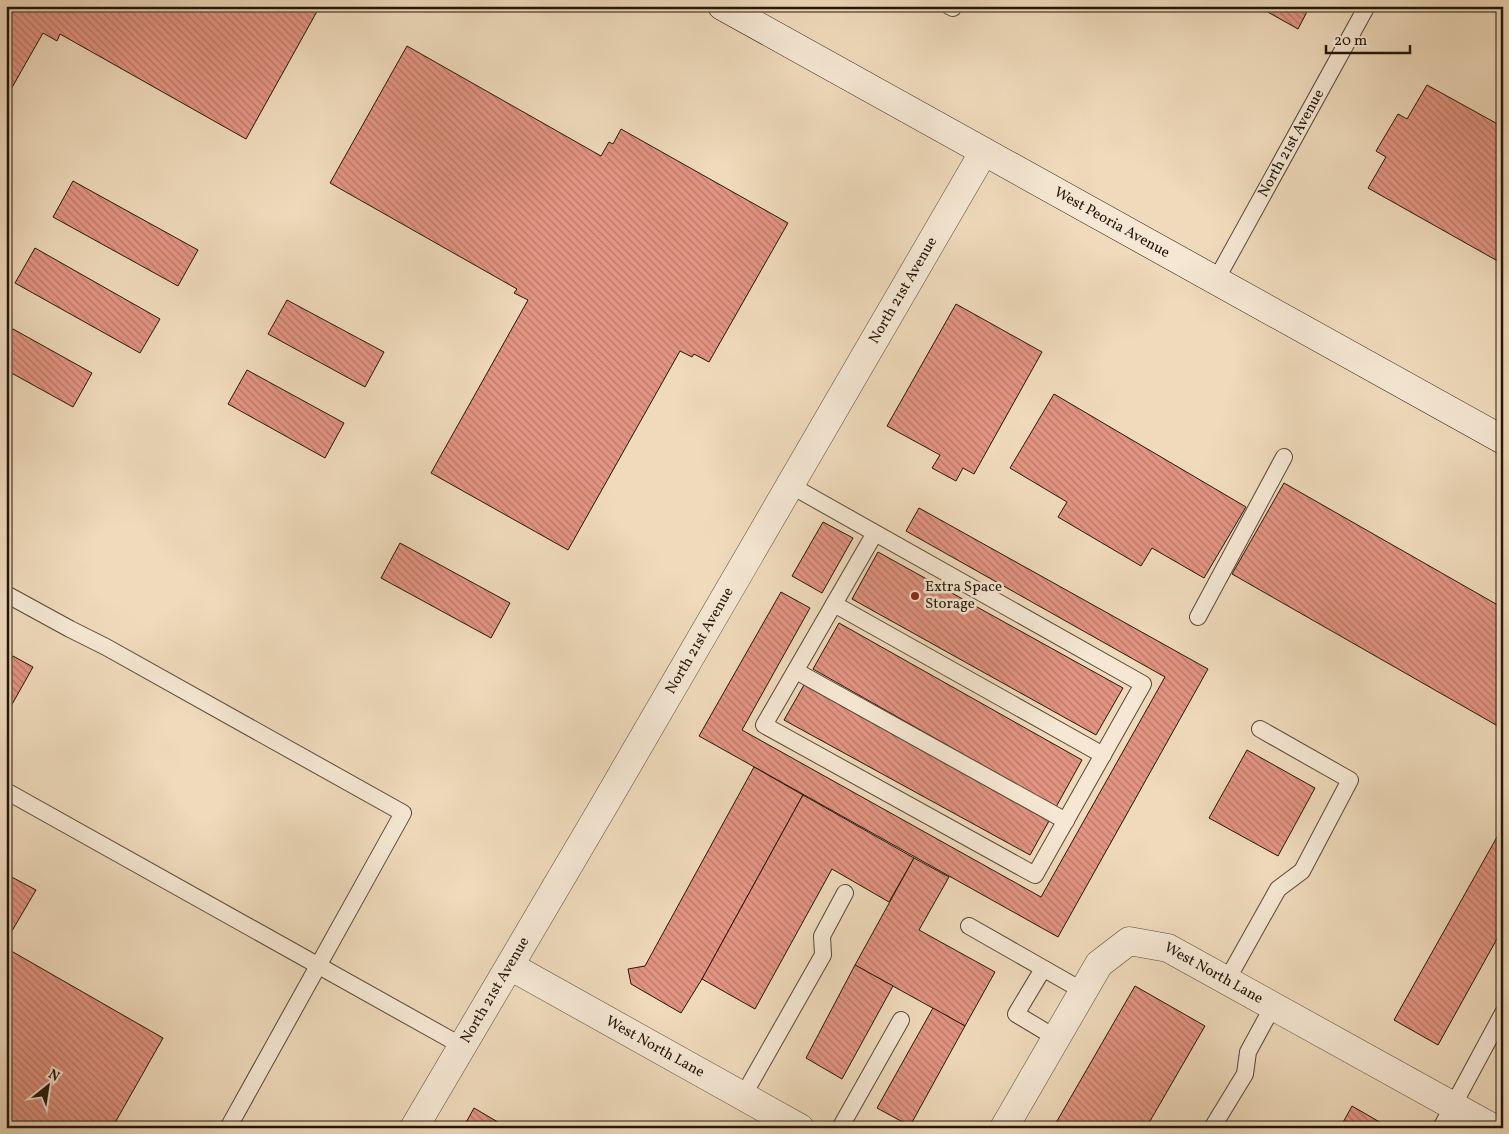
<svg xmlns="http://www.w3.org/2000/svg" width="1509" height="1134" font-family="Vollkorn,serif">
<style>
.building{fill:url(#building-back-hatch);stroke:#221709}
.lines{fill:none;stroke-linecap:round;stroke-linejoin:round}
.service-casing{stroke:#554836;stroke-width:18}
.minor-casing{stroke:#554836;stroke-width:29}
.secondary-casing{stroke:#221709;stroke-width:29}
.service{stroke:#f5e7d3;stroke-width:16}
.minor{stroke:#f5e7d3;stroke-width:28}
.secondary{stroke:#f5e7d3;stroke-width:28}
.poi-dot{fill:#8f2418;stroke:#f5e7d3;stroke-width:2}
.labels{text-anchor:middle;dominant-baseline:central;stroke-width:5;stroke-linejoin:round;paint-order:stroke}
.street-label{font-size:15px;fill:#221709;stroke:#f5e7d3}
.poi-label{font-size:15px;fill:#221709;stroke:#f5e7d3;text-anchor:start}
</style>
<defs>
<pattern id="building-back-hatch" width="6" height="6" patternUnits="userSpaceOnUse" patternTransform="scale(1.25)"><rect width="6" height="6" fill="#e39482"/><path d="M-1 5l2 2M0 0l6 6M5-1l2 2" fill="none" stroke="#b87869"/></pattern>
</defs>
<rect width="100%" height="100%" fill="#efdabb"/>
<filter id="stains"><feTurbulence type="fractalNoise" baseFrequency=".004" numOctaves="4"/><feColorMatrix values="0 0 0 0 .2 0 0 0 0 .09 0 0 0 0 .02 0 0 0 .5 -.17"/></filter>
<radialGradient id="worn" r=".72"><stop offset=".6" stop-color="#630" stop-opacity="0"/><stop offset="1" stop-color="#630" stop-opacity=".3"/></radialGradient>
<g class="building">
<path d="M6,6H320L246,139L60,34L57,41L43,33L6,98Z"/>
<path d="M1257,6H1310L1298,29Z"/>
<path d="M407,46L601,156L609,142L613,144L621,129L788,223L709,362L694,354L692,357L680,351L568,550L431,473L528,300L514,293L517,289L330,183Z"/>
<path d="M1427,85L1503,127V264L1368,188L1386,157L1376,151L1398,114L1407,119Z"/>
<path d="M73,181L198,250L178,286L53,217Z"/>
<path d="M35,248L160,319L140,353L15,283Z"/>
<path d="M287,300L384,352L365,387L268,334Z"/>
<path d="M956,304L1042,352L974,474L963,468L956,481L932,468L940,455L887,426Z"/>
<path d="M13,329L92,373L73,407L6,370V341Z"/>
<path d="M247,370L344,423L325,458L228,404Z"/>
<path d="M1054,394L1246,507L1204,578L1152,548L1141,566L1058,517L1067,502L1010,468Z"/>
<path d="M1284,483L1503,608V729L1232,574Z"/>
<path d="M919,508L1208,669L1058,937L699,736L781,592L810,608L742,730L1041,897L1165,677L906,531Z"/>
<path d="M823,522L853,538L822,593L792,576Z"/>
<path d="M400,543L510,603L491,638L381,578Z"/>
<path d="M878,552L1123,688L1096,735L852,599Z"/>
<path d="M839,623L1082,760L1056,807L813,669Z"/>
<path d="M6,653L11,655L6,665Z"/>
<path d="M13,656L33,667L6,715V669Z"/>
<path d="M804,685L1049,821L1030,855L784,720Z"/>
<path d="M1247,750L1315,788L1278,856L1209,818Z"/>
<path d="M754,767L803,795L702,979L681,1013L631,984L628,969L645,966Z"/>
<path d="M803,795L914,858L889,902L832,869L755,1009L702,979Z"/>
<path d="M1497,837L1503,840V928L1438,1045L1394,1020Z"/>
<path d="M914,858L949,877L919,930L995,972L965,1026L855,965Z"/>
<path d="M6,874L36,890L6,941Z"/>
<path d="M6,948L163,1038L112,1128H6Z"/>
<path d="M855,965L893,986L842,1079L806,1058Z"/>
<path d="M1135,986L1205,1026L1146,1128H1053Z"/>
<path d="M933,1008L965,1026L910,1126L877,1108Z"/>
<path d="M1352,1106L1390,1128H1340Z"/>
<path d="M474,1108L508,1128H463Z"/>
</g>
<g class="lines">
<g class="service-casing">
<g id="service">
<path d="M949,6L953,8L954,6"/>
<path id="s1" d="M1216,280L1367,6"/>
<path d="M790,485L1143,684L1035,875L764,725L875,533"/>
<path d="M6,594L70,629L106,647L403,813L228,1128"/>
<path d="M834,604L1103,755"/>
<path d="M1198,617L1284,457"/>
<path d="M796,671L1066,821"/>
<path d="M6,791L462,1046"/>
<path d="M969,926L1083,991"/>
<path d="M1043,969L1016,1014L1056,1038"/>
<path d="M1227,980L1278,889L1302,871L1350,780L1260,729"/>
<path d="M743,1096L823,955L822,936L845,893"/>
<path d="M840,1128L901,1020"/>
<path d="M1212,1128L1245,1074L1248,1052L1273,1006"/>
<path d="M1441,1128L1503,1013"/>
</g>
</g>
<g class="minor-casing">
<g id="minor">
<path id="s2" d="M510,966L800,1128"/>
<path id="s3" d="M414,1128L606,802L983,153"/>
<path id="s4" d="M1004,1128L1099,964L1129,941L1168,948L1493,1128"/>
</g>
</g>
<g class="secondary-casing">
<g id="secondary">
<path id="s5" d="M722,6L1503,440"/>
</g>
</g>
<use href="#service" class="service"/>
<use href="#minor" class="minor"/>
<use href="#secondary" class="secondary"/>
</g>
<circle class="poi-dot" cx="915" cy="596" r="5"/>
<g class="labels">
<g class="street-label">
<text stroke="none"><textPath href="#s1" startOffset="156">North 21st Avenue</textPath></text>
<text stroke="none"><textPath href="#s5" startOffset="446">West Peoria Avenue</textPath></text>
<text stroke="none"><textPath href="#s3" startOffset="970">North 21st Avenue</textPath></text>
<text stroke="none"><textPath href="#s3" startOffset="565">North 21st Avenue</textPath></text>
<text stroke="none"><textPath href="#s4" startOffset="319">West North Lane</textPath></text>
<text stroke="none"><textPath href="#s3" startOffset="160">North 21st Avenue</textPath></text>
<text stroke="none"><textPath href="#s2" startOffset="166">West North Lane</textPath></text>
</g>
<g class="poi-label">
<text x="925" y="587">Extra Space<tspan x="925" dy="17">Storage</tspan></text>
</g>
</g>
<rect width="1509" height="1134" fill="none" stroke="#efdabb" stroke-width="25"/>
<rect x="8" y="8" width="1494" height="1119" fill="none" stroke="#221709" stroke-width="2.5"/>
<rect x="12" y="12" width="1484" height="1109" fill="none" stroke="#221709"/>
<g transform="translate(48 1086) rotate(30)" stroke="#f5e7d3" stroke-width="4" paint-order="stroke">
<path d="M0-4L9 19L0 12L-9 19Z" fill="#221709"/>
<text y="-8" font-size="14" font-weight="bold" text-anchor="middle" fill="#221709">N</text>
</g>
<path d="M1326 45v8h84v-8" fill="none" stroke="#221709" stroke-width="2.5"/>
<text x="1334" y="45" font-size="15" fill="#221709" stroke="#f5e7d3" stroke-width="4" paint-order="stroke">20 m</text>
<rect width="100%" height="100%" filter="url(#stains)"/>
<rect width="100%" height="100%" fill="url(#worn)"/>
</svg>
